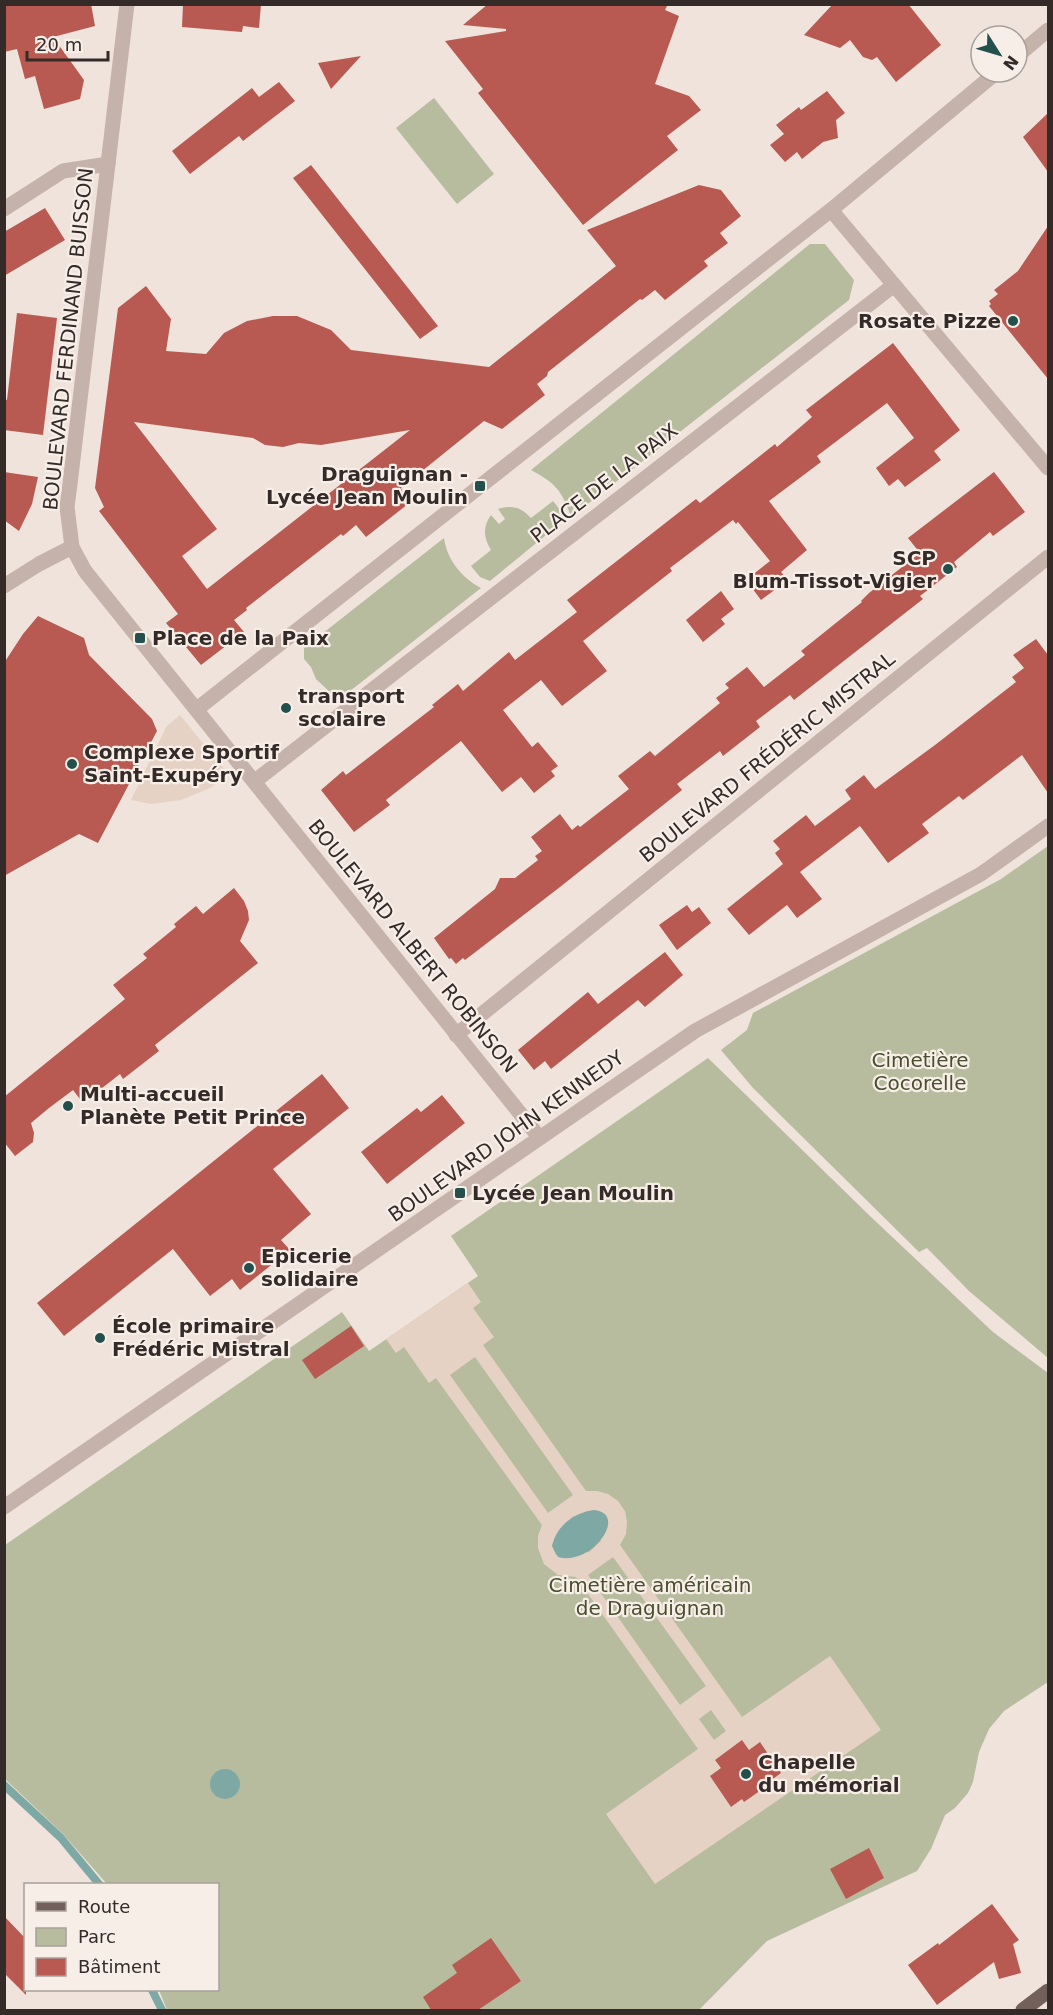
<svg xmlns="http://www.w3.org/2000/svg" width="1053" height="2015" font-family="'DejaVu Sans',sans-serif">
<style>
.green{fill:#b7bc9e}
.plaza{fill:#e5d2c5;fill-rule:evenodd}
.water{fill:#7ea8a4}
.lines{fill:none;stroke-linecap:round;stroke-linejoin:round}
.stream{stroke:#7ea8a4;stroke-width:8}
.building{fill:#b85a51;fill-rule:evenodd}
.minor{stroke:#c5b2aa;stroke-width:15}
.major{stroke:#74605b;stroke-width:15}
.poi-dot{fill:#23504c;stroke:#f7eee8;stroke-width:2}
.labels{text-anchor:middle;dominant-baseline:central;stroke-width:4.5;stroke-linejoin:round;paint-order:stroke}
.poi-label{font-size:20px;font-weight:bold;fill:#342a28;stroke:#f7eee8;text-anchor:start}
.street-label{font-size:20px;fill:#342a28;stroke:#f7eee8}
.park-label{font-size:20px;fill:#484f2f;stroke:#f7eee8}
</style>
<rect width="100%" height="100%" fill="#efe3dc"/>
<g class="green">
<path d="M434,98L494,174L457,204L396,128Z"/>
<path d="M810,244H825L854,280L849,300L571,517C562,490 555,483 531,470Z"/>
<path d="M553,501L561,511L563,521L490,581L480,577L471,566L491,550C484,539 482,527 491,515L499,524L505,519L498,509C512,505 521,507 531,518Z"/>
<path d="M444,538C447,560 462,578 481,588L345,695L334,696L316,679L311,667L304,659V648Z"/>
<path d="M1048,846V1358L969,1291L927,1248L919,1252L753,1088L721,1050L747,1030L753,1013L1001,879Z"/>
<path d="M708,1058L870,1216L993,1332L1048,1373V1682L1004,1711L989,1729L979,1752L973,1782L968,1793L955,1808L945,1815L931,1849L917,1871L767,1941L699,2010H167L159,1990H218V1884H107L63,1834L5,1779V1545L342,1312L369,1351L478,1276L451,1236Z"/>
</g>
<g class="plaza">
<path d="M180,715L229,775L208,789L181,800L151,804L131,800L166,727Z"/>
<path d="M468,1283L481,1302L473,1308L494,1337L483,1345L586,1491H597L608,1494L618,1501L625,1511L627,1522L626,1534L620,1545L742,1717L830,1656L881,1730L655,1884L606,1814L698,1749L576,1577L558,1575L544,1564L538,1548V1536L542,1525L436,1378L429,1383L404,1347L396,1353L386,1339ZM475,1357L573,1495L548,1513L450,1375ZM588,1511L601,1541L589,1552L556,1555L552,1546L572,1517ZM613,1557L706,1686L680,1705L588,1575ZM711,1710L726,1731L714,1740L699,1719Z"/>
</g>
<g class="water">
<path d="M594,1510C630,1514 590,1567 558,1557L552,1546C557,1525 574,1513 594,1510Z"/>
<circle cx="225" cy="1784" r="15"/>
</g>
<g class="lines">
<g class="stream">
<path d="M4,1785L61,1838L99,1884"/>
<path d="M152,1990L162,2010"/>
</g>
</g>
<g class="building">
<path d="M4,4H91L95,26L53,37L84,80L80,99L44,109L35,76L25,79L17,49L4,52Z"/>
<path d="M183,4H261L259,28L243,26L242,32L182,27Z"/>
<path d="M488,4H668L665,10L679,16L655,84L689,96L701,110L667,136L678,150L583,225L478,93L483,89L445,41L506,31V29L463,25Z"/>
<path d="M833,4H908L941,45L896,82L877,57L872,60L863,57L850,40L840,48L804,35Z"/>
<path d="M361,56L331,89L318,63Z"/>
<path d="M279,82L295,101L243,141L239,136L190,174L172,151L252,88L259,97Z"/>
<path d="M827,91L845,113L836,120L838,138L823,142L802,159L797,152L785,162L770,145L784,134L776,125L799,107L801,110Z"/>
<path d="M1048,113V172L1023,137Z"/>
<path d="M311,165L438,326L420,339L293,178Z"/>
<path d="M699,185L721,190L741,216L720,233L728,243L704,261L708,266L665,300L655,290L642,300L640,299L548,372L547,376L537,384L545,395L502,429L484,421L401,488L408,504L366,537L356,525L343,536L341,534L246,608L247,610L234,620L244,632L201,665L166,623L178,614L99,511L104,507L95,488L118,308L146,286L171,319L166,351L206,354L224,333L247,321L273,316H297L331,330L351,350L489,367L616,266L587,230ZM134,422L253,438L265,445L283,447L299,443L321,445L410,430L207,589L182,556L217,529Z"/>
<path d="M45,208L65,240L4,276V232Z"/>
<path d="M1048,226V379L989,306L991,304L989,301L998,294L994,290L1018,271Z"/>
<path d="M17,313L57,318L43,435L4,430V399L7,400Z"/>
<path d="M893,343L960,430L934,451L941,460L905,487L898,479L889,486L876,468L914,438L887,403L817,456L821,462L769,501L807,550L781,572L788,580L761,600L746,580L770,561L738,522L736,524L733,520L670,568L672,571L583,641L607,671L562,706L541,680L503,710L532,747L538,742L558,766L551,771L555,776L534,793L521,777L502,792L461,741L386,800L390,805L354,832L321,790L343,771L346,775L434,707L432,705L458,684L463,691L509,652L515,660L577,612L567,600L696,499L700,503L775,444L777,447L812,417L806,410Z"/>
<path d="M4,472L38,477L32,504L19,531L4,520Z"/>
<path d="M994,472L1025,512L993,536L990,532L954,562L957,567L920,596L923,599L794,700L790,695L756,721L760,727L723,756L720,751L677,784L682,790L560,887L465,960L463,958L456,964L451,958L449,959L434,938L495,889L500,878H515L538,860L535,856L542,851L531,837L560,814L572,830L578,825L580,827L629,789L618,776L650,751L655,756L720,703L716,698L729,688L725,684L747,667L764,687L805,655L801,651L862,602L861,601L869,593L920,553L908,538Z"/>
<path d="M721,591L734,609L721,619L725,624L703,642L686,620Z"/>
<path d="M38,616L84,638L89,655L152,719L157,731L98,843L79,834L4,876V663L23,634Z"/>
<path d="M1036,639L1048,655V793L1022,755L963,800L959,796L922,824L929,833L888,863L860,826L800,872L822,899L797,918L787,905L749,935L727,909L783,864L775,853L780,849L773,841L806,815L815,826L851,799L845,790L864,775L875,789L935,745L1016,682L1012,677L1024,668L1013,655Z"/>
<path d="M234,888L244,901L248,911L249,920L240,941L258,963L155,1045L159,1051L123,1079L120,1074L83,1103L73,1090L49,1108L31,1123L34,1133L33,1142L15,1156L4,1142V1097L125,999L113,985L147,958L143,954L176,927L174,924L196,906L203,914Z"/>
<path d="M687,905L692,912L699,907L711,923L677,950L659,925Z"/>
<path d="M665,952L683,975L645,1007L638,1000L551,1069L545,1061L534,1070L518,1050L588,992L598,1004Z"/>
<path d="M322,1074L349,1108L273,1169L311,1214L281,1240L290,1250L240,1290L232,1279L210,1296L173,1249L64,1336L37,1303Z"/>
<path d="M442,1095L465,1123L387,1184L361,1152L417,1108L421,1112Z"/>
<path d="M351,1326L364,1346L315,1379L302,1360Z"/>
<path d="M742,1740L749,1750L760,1742L781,1773L770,1781L771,1783L744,1802L742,1799L731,1807L710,1776L721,1768L715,1760Z"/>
<path d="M869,1848L884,1878L846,1899L830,1869Z"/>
<path d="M992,1904L1019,1940L1013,1944L1021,1973L999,1979L994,1962L937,2005L908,1965L938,1943L939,1945Z"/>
<path d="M4,1916L26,1939V1995L4,1973Z"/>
<path d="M491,1938L521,1981L478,2010H431L423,1997L457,1973L452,1965Z"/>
</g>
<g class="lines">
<g class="minor">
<path d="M127,4L70,484L67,507L72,547L85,571L539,1137"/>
<path d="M1017,56L1048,30"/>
<path d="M4,209L63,171L108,164"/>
<path d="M831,210L1048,468"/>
<path d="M4,586L39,564L72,547"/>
<path d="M197,709L831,210L997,72"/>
<path d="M255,781L894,285"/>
<path d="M456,1035L1048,557"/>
<path d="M4,1507L695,1031L981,874L1048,826"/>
</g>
<path class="major" d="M1023,2010L1048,1991"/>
</g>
<g class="poi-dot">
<circle cx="1013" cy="321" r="6"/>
<rect x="474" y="480" width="12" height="12" rx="3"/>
<circle cx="948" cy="569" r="6"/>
<rect x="134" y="632" width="12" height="12" rx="3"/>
<circle cx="286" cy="708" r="6"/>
<circle cx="72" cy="764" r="6"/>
<circle cx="68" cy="1106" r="6"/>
<rect x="454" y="1187" width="12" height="12" rx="3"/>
<circle cx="249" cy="1268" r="6"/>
<circle cx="100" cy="1338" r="6"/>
<circle cx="746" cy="1774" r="6"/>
</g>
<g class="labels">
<g class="poi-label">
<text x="1001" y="321" text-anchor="end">Rosate Pizze</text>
<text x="468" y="474" text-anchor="end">Draguignan -<tspan x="468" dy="23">Lycée Jean Moulin</tspan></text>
<text x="936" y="558" text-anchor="end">SCP<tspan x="936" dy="23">Blum-Tissot-Vigier</tspan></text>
<text x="152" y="638">Place de la Paix</text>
<text x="298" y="696">transport<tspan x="298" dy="23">scolaire</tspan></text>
<text x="84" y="752">Complexe Sportif<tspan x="84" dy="23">Saint-Exupéry</tspan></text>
<text x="80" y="1094">Multi-accueil<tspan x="80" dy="23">Planète Petit Prince</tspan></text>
<text x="472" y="1193">Lycée Jean Moulin</text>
<text x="261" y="1256">Epicerie<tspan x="261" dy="23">solidaire</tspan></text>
<text x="112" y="1326">École primaire<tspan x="112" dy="23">Frédéric Mistral</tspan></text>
<text x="758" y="1762">Chapelle<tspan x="758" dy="23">du mémorial</tspan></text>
</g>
<g class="street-label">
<text transform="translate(68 339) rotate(-84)">BOULEVARD FERDINAND BUISSON</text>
<text transform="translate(604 483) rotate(-38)">PLACE DE LA PAIX</text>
<text transform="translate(767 757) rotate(-39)">BOULEVARD FRÉDÉRIC MISTRAL</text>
<text transform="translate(413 946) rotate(51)">BOULEVARD ALBERT ROBINSON</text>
<text transform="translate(506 1136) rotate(-35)">BOULEVARD JOHN KENNEDY</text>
</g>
<g class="park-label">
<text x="920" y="1060">Cimetière<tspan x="920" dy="23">Cocorelle</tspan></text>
<text x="650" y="1585">Cimetière américain<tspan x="650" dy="23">de Draguignan</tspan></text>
</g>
</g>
<rect width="1053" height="2015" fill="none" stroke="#342a28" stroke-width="12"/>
<rect x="24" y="1883" width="195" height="108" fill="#f7eee8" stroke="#a9a09b" stroke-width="1.5"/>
<rect x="36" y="1902" width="30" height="9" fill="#74605b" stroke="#a9a09b" stroke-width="1.5"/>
<text x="78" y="1913" font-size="18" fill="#342a28">Route</text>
<rect x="36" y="1928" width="30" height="18" fill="#b7bc9e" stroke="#a9a09b" stroke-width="1.5"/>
<text x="78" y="1943" font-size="18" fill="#342a28">Parc</text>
<rect x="36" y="1958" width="30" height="18" fill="#b85a51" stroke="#a9a09b" stroke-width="1.5"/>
<text x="78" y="1973" font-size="18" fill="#342a28">Bâtiment</text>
<g transform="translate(999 54) rotate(127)"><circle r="28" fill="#f7eee8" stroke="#a9a09b" stroke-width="1.5"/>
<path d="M0-4.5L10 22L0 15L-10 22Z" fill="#23504c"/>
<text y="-9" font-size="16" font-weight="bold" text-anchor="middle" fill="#342a28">N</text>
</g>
<path d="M27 51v9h81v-9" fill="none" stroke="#342a28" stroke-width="3"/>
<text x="36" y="51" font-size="18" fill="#342a28" stroke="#f7eee8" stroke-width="4.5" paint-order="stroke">20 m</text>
</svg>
